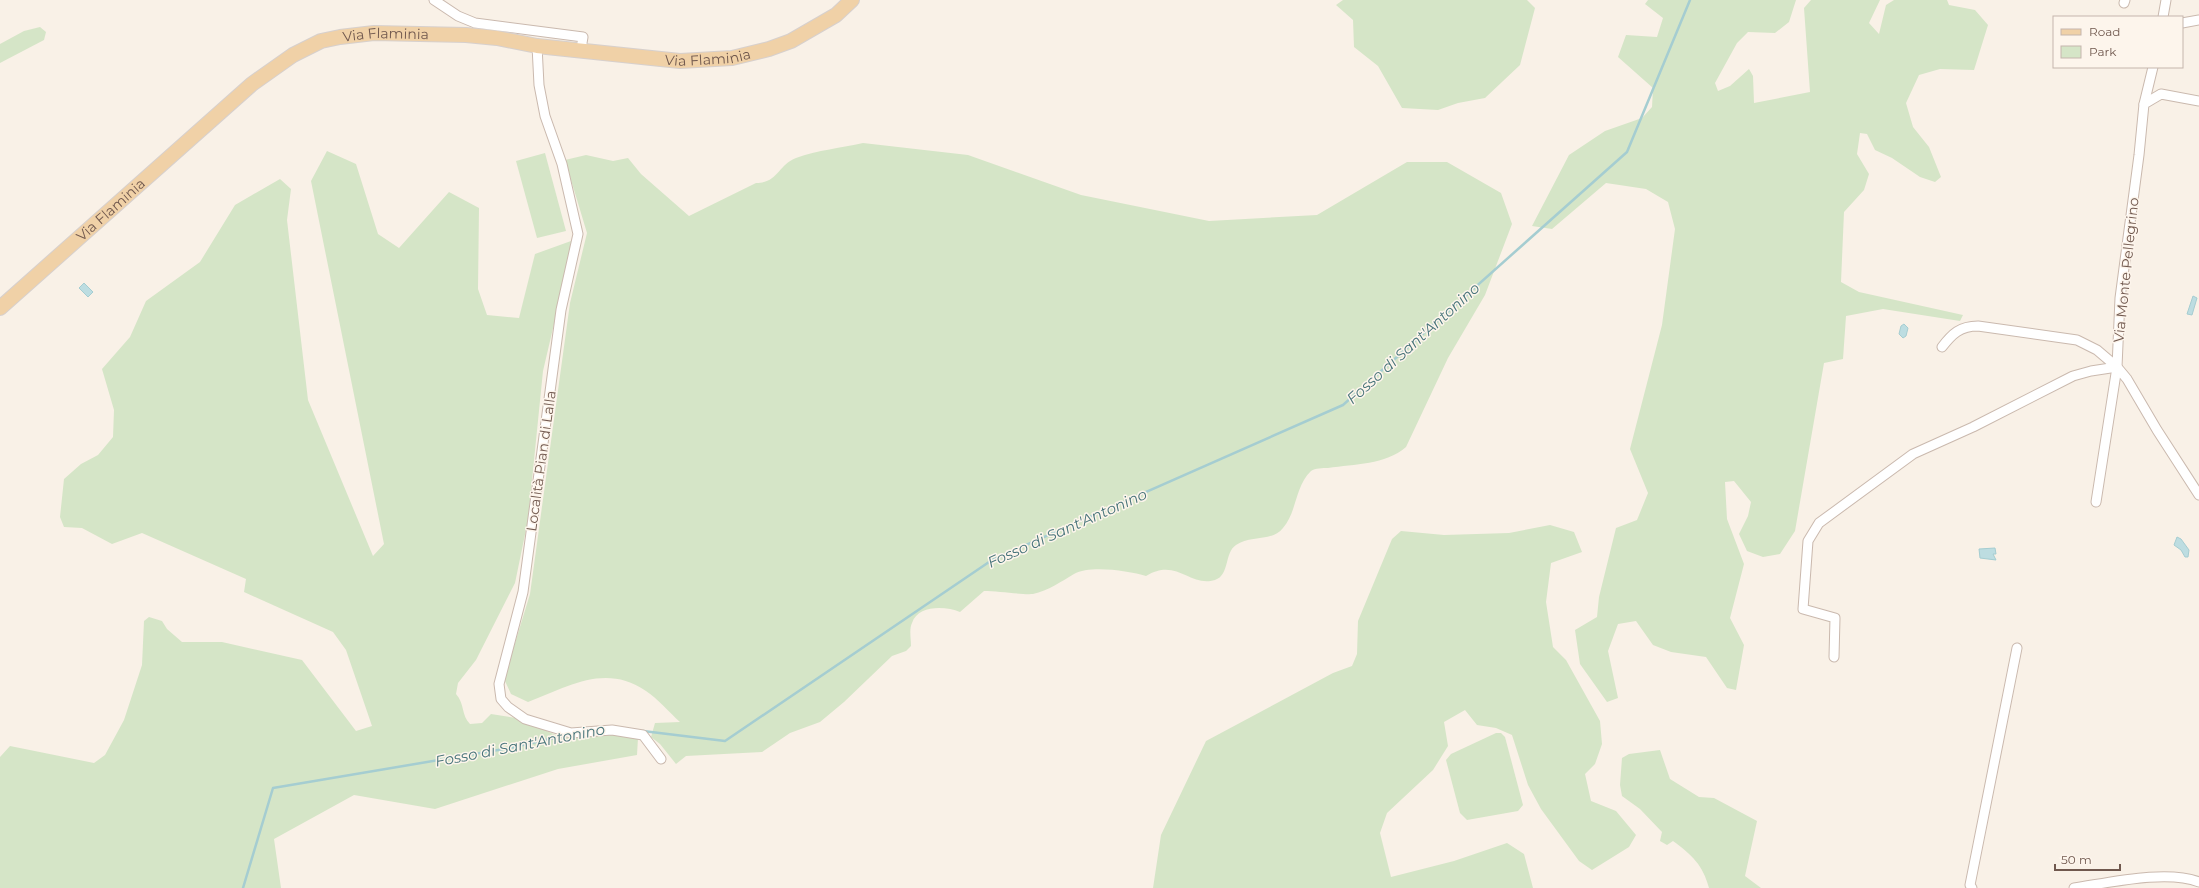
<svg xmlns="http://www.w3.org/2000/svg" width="2199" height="888" font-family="Montserrat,sans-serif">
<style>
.green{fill:#d5e5c7}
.water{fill:#bddde1;stroke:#a5cdd1}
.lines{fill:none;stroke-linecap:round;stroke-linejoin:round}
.stream{stroke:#a5cdd1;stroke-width:2.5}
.minor-casing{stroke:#cab9ae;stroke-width:11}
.primary-casing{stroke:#d7d0cd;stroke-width:16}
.minor{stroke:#fff;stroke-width:9}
.primary{stroke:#f0d1a7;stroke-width:14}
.labels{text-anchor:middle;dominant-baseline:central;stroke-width:3;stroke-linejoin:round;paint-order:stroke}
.street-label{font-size:14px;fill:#70584e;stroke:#fdf5ec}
.water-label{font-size:15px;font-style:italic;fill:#47747a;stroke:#fdf5ec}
</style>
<rect width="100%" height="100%" fill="#f9f1e7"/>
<g class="green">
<path d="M1343,0H1527L1535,8L1520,65L1485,98L1458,103L1438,110L1402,108L1378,66L1354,47L1353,20L1336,5Z"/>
<path d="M1648,0H1796L1789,22L1775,33L1748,32L1737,43L1715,83L1718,91L1730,86L1749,69L1753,76L1754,103L1810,92L1804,8L1811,0H1880L1869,23L1879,34L1886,5L1894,0H1947L1949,5L1975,10L1988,25L1974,70L1940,69L1919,75L1906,103L1913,127L1929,147L1941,177L1935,182L1920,177L1892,158L1875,150L1867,134L1860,133L1857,154L1869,174L1864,190L1844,212L1841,282L1859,292L1963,315L1960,321L1883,309L1846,316L1843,359L1824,363L1795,531L1780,554L1763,557L1747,551L1739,534L1748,516L1751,502L1734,481L1725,482L1727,519L1744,564L1730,618L1744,645L1736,690L1727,688L1706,657L1671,652L1653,645L1636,621L1618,624L1608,651L1618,698L1607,702L1580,664L1575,630L1597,617L1599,597L1616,528L1637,520L1648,493L1630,449L1662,325L1675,229L1668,202L1646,189L1606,183L1552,229L1532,226L1569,155L1605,131L1642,118L1652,107L1653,88L1618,57L1626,35L1657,37L1663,18L1645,4Z"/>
<path d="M40,27L46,32L44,40L0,63V44L24,31Z"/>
<path d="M863,143L968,155L1081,195L1209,221L1317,215L1407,162H1447L1501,193L1512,224L1485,295L1448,358L1406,447C1385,465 1355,464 1328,468C1323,468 1315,468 1311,471C1295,486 1297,512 1283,528C1272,542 1250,535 1236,545C1224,553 1230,575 1215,580C1190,588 1177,557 1146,576C1129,571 1090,565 1074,574C1062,581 1048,591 1033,594C1023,595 998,591 984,591L960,612C945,606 918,605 912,623C909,629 911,639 911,646L906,651L892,656L844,702L820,722L790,733L762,752L686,756L676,764L660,744L651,737L655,723L680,722C669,712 658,699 646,691C605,663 568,687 528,702L511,694L504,679L530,594L570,303L587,233L565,160L586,155L613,161L628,158L641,174L689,216L756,183C778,183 778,165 796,158C817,150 842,148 863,143Z"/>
<path d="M327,151L356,164L378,234L399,248L449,192L479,208L478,289L487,315L519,318L535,254L571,241L568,264L543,371L528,520L515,583L476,660L458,683L456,694C465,704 461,715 470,724L482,723L491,714L516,718L563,738L621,731L638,738L637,755L558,769L435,809L354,795L274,839L281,888H0V757L10,746L94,763L105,755L124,720L142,665L144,621L149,617L162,621L167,629L182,642H222L302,660L356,731L372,726L346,650L333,632L244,592L246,579L142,533L112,544L82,528L64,527L60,517L64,479L81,464L98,455L113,437L114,410L102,369L130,337L146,301L200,262L235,205L280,179L291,189L287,220L308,400L373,556L384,544L311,181Z"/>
<path d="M545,153L566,231L537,238L516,161Z"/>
<path d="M1550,525L1574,532L1582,552L1551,563L1546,602L1553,647L1566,660L1600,721L1602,744L1595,764L1585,774L1591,801L1616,811L1636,835L1629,847L1592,870L1579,861L1541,809L1528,785L1512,735L1496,728L1477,725L1465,710L1444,722L1448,746L1433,770L1387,813L1380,833L1391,877L1454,861L1507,843L1524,854L1533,888H1153L1161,835L1206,741L1333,673L1352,666L1357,654L1358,621L1392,539L1401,531L1444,535L1509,533Z"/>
<path d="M1496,733H1501L1505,737L1523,805L1518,811L1467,820L1460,813L1446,760L1451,754Z"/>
<path d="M1660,750L1670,779L1699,797L1714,798L1757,821L1745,876L1761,888H1709C1703,865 1692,855 1673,841L1667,845L1660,841L1662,832L1640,809L1622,796L1620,785L1622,758L1629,754Z"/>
</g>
<g class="water">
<path d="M84,283L93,292L88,297L79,288Z"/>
<path d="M2193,296L2197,298L2192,315L2187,314Z"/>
<path d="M1904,324L1908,328L1906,336L1903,338L1899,334L1901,326Z"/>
<path d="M2177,537L2181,539L2189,550L2188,557H2185L2181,550L2174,545Z"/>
<path d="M1995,548L1996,554H1993L1996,560L1980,558L1979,549Z"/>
</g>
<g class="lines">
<g class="stream">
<path d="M643,731L725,741L992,560L1343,405L1627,152L1690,0"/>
<path d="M243,888L273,788L510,748L567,735"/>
</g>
<g class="minor-casing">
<g id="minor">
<path d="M434,0L458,16L475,23L583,37L581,49"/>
<path d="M2124,3L2125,0"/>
<path d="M2163,17L2166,0"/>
<path d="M2182,23L2199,20"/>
<path d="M537,46L539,85L545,116L562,164L578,234L561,310L523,592L499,684L501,699L508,707L525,719L571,733L612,730L643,735L661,759"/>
<path d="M2199,101L2161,94L2144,104L2139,155L2120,298L2117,367L2127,379L2157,430L2199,495"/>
<path d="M2144,104L2153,67"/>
<path d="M1942,347C1952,334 1960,326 1978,326L2077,340L2097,350L2117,367"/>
<path d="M2096,502L2117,367"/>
<path d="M1834,657L1835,618L1803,609L1808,541L1819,523L1913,454L1973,427L2073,376L2091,371L2117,367"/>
<path d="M1972,888L1970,885L2017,648"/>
<path d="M2074,888C2108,883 2167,869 2199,882"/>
</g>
</g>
<g class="primary-casing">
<g id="primary">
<path id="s1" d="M0,308L252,84L293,55L321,41L340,37L374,33L466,35L497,38L537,46L680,61L732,58L769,49L791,41L836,15L852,0"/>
</g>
</g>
<use href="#minor" class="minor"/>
<use href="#primary" class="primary"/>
</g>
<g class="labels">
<g class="street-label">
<text stroke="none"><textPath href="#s1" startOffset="484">Via Flaminia</textPath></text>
<text stroke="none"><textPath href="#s1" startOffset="808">Via Flaminia</textPath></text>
<text stroke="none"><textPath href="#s1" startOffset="148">Via Flaminia</textPath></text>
<text transform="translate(2126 270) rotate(-84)">Via Monte Pellegrino</text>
<text transform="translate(541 461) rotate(-82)">Località Pian di Lalla</text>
</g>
<g class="water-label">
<text transform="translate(1413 343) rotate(-42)">Fosso di Sant'Antonino</text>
<text transform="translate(1067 528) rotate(-24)">Fosso di Sant'Antonino</text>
<text transform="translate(520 745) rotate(-11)">Fosso di Sant'Antonino</text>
</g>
</g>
<rect x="2053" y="16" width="130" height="52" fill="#fdf5ec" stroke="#c5b6ad"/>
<rect x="2061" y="29" width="20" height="6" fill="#f0d1a7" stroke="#c5b6ad"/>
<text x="2089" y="36" font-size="12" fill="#70584e">Road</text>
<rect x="2061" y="46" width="20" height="12" fill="#d5e5c7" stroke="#c5b6ad"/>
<text x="2089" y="56" font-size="12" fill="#70584e">Park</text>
<path d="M2055 864v6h65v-6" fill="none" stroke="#70584e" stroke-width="2"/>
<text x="2061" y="864" font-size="12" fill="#70584e" stroke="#fdf5ec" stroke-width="3" paint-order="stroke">50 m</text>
</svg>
